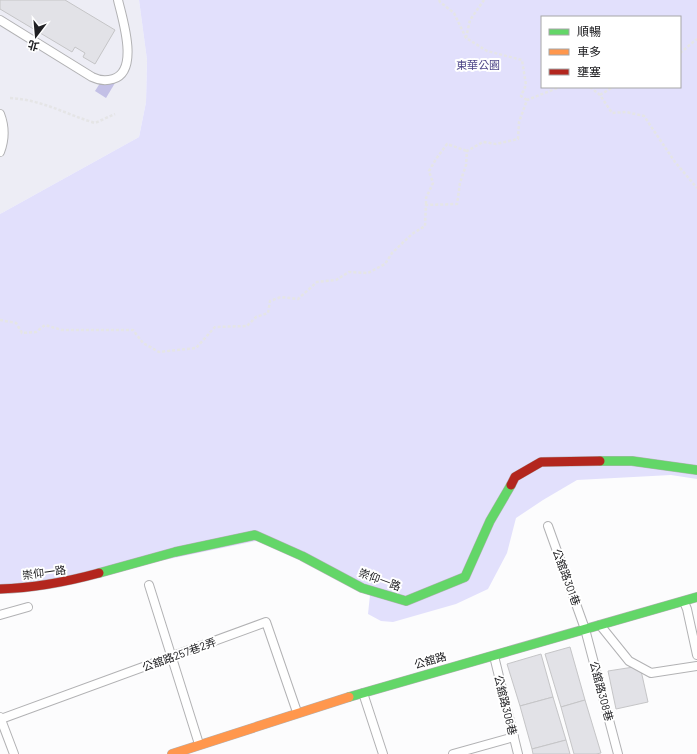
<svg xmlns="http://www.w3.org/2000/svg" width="697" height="754" font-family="Barlow,'Noto Sans TC',sans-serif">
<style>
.built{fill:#ededf5}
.green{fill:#e2e0fc;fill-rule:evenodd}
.water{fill:#c3c0e6}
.building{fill:#e2e2e7;stroke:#c5c5c7}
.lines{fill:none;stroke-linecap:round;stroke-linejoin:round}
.lane-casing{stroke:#b2b2b4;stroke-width:10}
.fast-casing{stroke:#b2b2b4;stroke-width:10}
.slow-casing{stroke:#b2b2b4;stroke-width:10}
.jam-casing{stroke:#b2b2b4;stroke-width:10}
.path{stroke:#e5e5e6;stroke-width:2.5;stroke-dasharray:3 2;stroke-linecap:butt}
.lane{stroke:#fff;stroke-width:8}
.fast{stroke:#63d668;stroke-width:9}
.slow{stroke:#ff974d;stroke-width:9}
.jam{stroke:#b3261e;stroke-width:9}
.labels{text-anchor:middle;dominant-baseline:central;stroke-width:4;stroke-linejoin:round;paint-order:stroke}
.park-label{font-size:11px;fill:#4d4587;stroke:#fff}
.street-label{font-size:11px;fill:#202023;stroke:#fff}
</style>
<rect width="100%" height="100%" fill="#fcfcfd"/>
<path class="built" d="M0,0H139L147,60L146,102L139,137L0,214Z"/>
<path class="green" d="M139,0H697V479L671,475L577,480L543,500L516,518L507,553L488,589L456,604L393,622L381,621L368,614L370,595L261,540L0,594V214L139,137L146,102L147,60ZM542,17H680V87H542Z"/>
<path class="water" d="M104,77L115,83L106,98L95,91Z"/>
<g class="building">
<path d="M0,0H65L115,30L95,64L83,57L85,53L75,47L72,52L0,9Z"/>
<path d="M570,647L585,700L561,707L545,654Z"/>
<path d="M541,654L553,697L520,706L507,664Z"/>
<path d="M640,666L648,702L616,709L608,671Z"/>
<path d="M553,697L566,740L532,749L520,706Z"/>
<path d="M585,700L601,753L596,754H574L561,707Z"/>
<path d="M566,740L570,754H533L532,749Z"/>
</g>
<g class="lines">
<g class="lane-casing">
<g id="lane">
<path d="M0,20L92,77C98,80 106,81 113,79C140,71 122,18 118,0"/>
<path d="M0,114C5,127 5,139 0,152"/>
<path d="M548,526L585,629L618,754"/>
<path d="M149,585L199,744"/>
<path d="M684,602L687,609L697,655"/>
<path d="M0,615L28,607"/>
<path d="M600,625L629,661L651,673L697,666"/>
<path d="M494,656L518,754"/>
<path d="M363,693L383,754"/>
<path d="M0,717L14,754"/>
<path d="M1,719L266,622L297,712"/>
<path d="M453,754L514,737"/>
</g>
</g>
<g class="fast-casing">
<g id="fast">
<path d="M600,461H632L697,470"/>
<path d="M99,573L175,552L255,535L302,556L362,588L406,601L465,577L490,521L511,485"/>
<path d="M349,697L697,597"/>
</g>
</g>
<g class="slow-casing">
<path id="slow" d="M172,754L349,697"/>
</g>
<g class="jam-casing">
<g id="jam">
<path d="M511,485L515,477L541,462L600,461"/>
<path d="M0,589C34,588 66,582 99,573"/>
</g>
</g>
<g class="path">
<path d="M439,0L440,2L454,13L466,38L487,51L522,60L526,85L521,96L527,100"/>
<path d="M466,38L470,20L484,0"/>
<path d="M680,53L697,39"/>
<path d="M590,87L600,95L612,113L626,112L644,116L675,162L697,188"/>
<path d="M600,95L613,87"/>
<path d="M10,98C43,100 65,114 95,123L115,114"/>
<path d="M426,204V198L433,183L429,171L436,159L447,144L467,151"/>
<path d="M0,320L16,323L22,333L36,332L45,325L62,330H133L143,343L159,352L196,348L215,327L247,326L256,317L268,313L270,301L281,297L298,299L317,282L336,280L349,272L368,273L385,264L392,253L412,234L425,226L426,205L457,204L460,183L466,165L467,151L483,142L496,144L518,139L519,122L527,100L560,87"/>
</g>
<use href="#lane" class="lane"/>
<use href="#fast" class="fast"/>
<use href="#slow" class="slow"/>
<use href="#jam" class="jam"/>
</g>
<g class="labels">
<g class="park-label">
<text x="478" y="64">東華公園</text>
</g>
<g class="street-label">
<text transform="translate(44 572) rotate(-8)">崇仰一路</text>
<text transform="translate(567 577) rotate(70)">公舘路301巷</text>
<text transform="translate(380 579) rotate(20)">崇仰一路</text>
<text transform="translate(179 654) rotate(-20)">公舘路257巷2弄</text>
<text transform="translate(430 660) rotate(-16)">公舘路</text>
<text transform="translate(602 691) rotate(75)">公舘路308巷</text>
<text transform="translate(506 705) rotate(76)">公舘路306巷</text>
</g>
</g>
<rect x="541" y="16" width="140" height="72" fill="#ffffff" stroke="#a6a6a7"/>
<rect x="549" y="29" width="20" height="6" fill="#63d668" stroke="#a6a6a7"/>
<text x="577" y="36" font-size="12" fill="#202023">順暢</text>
<rect x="549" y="49" width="20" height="6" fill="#ff974d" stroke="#a6a6a7"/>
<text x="577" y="56" font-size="12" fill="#202023">車多</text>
<rect x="549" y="69" width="20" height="6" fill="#b3261e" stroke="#a6a6a7"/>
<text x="577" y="76" font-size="12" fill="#202023">壅塞</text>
<g transform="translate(36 36) rotate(196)" stroke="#ffffff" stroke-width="3" paint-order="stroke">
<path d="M0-3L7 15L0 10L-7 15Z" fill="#202023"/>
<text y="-6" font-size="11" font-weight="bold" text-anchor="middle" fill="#202023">北</text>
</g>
</svg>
